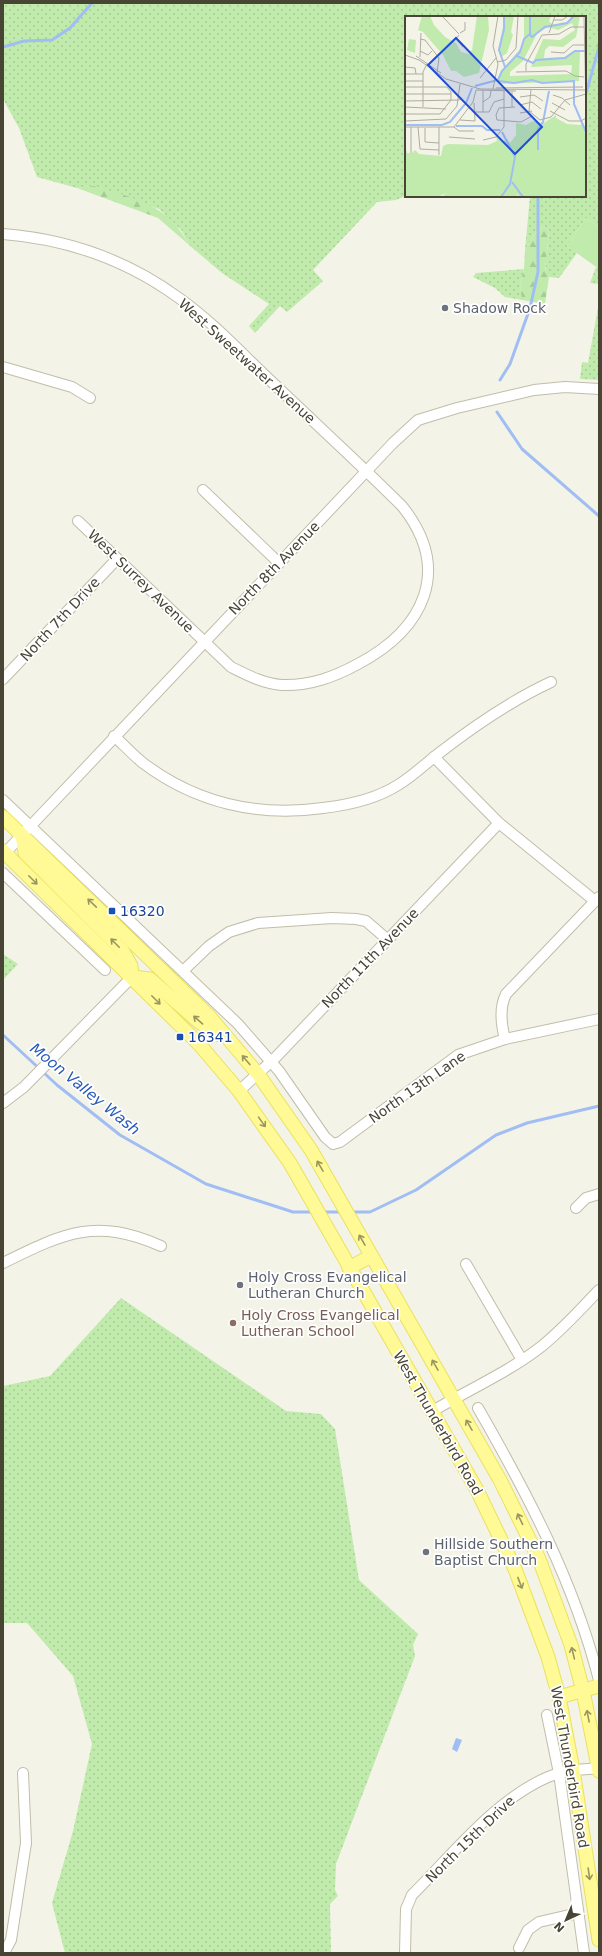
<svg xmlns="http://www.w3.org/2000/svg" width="602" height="1956" font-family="'DejaVu Sans',sans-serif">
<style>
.grass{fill:url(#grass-dots)}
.forest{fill:url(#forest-firs)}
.pitch{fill:#c1ebad}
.water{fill:#a0bef4}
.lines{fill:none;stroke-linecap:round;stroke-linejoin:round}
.stream{stroke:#a0bef4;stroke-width:3}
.minor-casing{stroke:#c0bea9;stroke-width:12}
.major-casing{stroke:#eae15f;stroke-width:15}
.minor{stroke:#fff;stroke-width:10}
.major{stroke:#fffa95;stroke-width:13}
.oneway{stroke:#9a9660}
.worship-dot{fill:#6b7280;stroke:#fff;stroke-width:1.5}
.transit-dot{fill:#1a4fb4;stroke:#fff;stroke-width:1.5}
.education-dot{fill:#8d6e63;stroke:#fff;stroke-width:1.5}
.labels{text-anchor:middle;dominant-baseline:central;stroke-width:3.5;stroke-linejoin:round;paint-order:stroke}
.worship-label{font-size:14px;fill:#5b616d;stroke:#fff;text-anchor:start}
.street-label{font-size:14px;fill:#484535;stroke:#fff}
.transit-label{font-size:14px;fill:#164399;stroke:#fff;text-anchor:start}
.education-label{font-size:14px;fill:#785e54;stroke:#fff;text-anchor:start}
.water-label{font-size:15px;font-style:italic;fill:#285aba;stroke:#fff}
.inset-river{fill:none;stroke:#a0bef4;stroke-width:2}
.inset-road{fill:none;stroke:#afada0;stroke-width:1}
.view{fill:#1d4ed8;fill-opacity:0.15;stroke:#1d4ed8;stroke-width:2}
.inset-edge{fill:none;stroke:#484535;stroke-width:2}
</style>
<defs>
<pattern id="grass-dots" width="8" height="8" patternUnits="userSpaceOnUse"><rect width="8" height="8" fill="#c1ebad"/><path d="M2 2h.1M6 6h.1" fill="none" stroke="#a7cb95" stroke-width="1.8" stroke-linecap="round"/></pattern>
<pattern id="forest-firs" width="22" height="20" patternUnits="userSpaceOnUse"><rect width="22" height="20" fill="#c1ebad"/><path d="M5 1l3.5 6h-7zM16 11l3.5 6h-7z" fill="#a7cb95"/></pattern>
</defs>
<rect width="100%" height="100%" fill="#f4f3e7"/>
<g class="grass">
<path d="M3,3H599V227L586,218L567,246L577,253L559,278L549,277L545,272L549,232L544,226L534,235L525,250L530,196H585V17H406V196L396,200L377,202L313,270L323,281L287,312L280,306L255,333L249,326L269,304L222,273L189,245L182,231L159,209L94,186L77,188L37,177L19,128L3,99Z"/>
<path d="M596,267L599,269V284L590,283Z"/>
<path d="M524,269L520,285L522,300L505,297L495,288L473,277L476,273Z"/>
<path d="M599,302V380L580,379L582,362L588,363Z"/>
<path d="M3,954L18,964L3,980Z"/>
<path d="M121,1298L286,1411L321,1414L335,1429L359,1580L418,1634L413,1645L415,1656L336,1864L335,1890L338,1896L330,1904L331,1953H65L52,1903L73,1831L92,1744L73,1676L27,1623H3V1386L50,1376Z"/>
</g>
<g class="forest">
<path d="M599,30V62C593,51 590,41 599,30Z"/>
<path d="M94,186C133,198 169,204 189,245L158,218L77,188Z"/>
<path d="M544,226L549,232L545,272L549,277L545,304L522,300L520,285L524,269L525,250L534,235Z"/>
</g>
<path class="pitch" d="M586,218L599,227V269L567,246Z"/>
<path class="water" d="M456,1738L462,1740L457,1752L452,1749Z"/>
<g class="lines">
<g class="stream">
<path d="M3,47L24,41L52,40L70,28L92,3"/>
<path d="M585,97L599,47"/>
<path d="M500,380L510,364L530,308L538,272V196"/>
<path d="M497,412L522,449L599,516"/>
<path d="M3,1035L57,1085L120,1135L206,1184L293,1212H315"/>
<path d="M322,1212H343"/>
<path d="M350,1212H370L416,1190L496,1135L527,1123L599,1106"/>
</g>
<g class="minor-casing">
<g id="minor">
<path d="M3,234C67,239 127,260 179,298C213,322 243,355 273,383C316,424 360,464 402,506C453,570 424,629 358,664C334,677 310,686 282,685C264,684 247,675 231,667L78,521"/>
<path d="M3,367L72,387L90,398"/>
<path d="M203,490L279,563"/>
<path d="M3,679L117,559"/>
<path d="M114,736C124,745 133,755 143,763C196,803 258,817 323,808C349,805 376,799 398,785C411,777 422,767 434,757L499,823L595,901"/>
<path d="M434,757C471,728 508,702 551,682"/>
<path d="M3,800L238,1024L279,1071L325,1137L333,1144L340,1142L458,1055L505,1039L599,1019"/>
<path d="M5,853L393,443L418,420L457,408L534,390L565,387L599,389"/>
<path d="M3,873L105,970"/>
<path d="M183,971L209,946L229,932L258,923L332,918L356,919L366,921L388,940"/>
<path d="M505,1039C501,1024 499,1008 506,994L599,897"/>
<path d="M239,1091L276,1057L499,823"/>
<path d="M3,1103L24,1087L132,977"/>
<path d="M576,1208L586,1198L599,1194"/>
<path d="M3,1263C64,1233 95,1217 161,1246"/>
<path d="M466,1264L522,1360"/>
<path d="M478,1408C528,1495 574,1582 599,1680"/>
<path d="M431,1412C468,1390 509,1372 542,1346C563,1329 581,1309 599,1290"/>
<path d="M547,1715L559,1773L584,1953"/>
<path d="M519,1948L528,1930L539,1922L578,1913"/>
<path d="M4,1953L11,1940L26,1843L23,1773"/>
<path d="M405,1953L406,1909L412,1895C452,1855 496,1799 548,1777C564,1770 581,1770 599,1768"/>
</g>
</g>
<g class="major-casing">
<g id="major">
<path d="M3,817L209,1016L258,1074L311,1150L500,1480L539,1559L571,1645L583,1691L599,1771"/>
<path d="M22,835L25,853L122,950L131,966L132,977L150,979L199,1022L220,1035"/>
<path d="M3,851L199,1044L239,1091L290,1163L477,1490L515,1569L548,1657L559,1697L573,1770L599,1940"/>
<path d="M349,1268L371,1256"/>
<path d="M559,1697L599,1686"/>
</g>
</g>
<use href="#minor" class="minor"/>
<use href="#major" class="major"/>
</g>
<defs><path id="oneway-shaft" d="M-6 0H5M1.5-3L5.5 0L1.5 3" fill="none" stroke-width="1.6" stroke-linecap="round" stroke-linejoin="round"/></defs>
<g class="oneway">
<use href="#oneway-shaft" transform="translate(33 880) rotate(45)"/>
<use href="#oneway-shaft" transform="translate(92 903) rotate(-136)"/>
<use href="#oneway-shaft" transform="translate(115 943) rotate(-135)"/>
<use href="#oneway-shaft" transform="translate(156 1000) rotate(45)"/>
<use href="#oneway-shaft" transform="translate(198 1020) rotate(-139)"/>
<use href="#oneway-shaft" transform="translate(246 1060) rotate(-130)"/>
<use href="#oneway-shaft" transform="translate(262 1122) rotate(55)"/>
<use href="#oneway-shaft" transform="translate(320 1166) rotate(-120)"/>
<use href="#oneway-shaft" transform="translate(362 1240) rotate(-120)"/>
<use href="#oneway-shaft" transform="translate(435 1365) rotate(-120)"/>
<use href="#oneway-shaft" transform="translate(469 1425) rotate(-120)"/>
<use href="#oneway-shaft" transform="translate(520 1519) rotate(-116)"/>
<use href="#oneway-shaft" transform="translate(520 1583) rotate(69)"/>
<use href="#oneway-shaft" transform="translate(573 1653) rotate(-104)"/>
<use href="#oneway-shaft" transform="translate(588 1716) rotate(-101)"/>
<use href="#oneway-shaft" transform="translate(589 1874) rotate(82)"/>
</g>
<g class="worship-dot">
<circle cx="445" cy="308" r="4"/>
<circle cx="240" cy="1285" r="4"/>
<circle cx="426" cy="1552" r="4"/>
</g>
<g class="transit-dot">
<rect x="108" y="907" width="8" height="8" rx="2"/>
<rect x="176" y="1033" width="8" height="8" rx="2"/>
</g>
<circle class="education-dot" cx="233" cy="1323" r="4"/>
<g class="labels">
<g class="worship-label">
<text x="453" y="308">Shadow Rock</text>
<text x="248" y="1277">Holy Cross Evangelical<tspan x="248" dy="16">Lutheran Church</tspan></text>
<text x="434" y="1544">Hillside Southern<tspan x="434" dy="16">Baptist Church</tspan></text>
</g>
<g class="street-label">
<text transform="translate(247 361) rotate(42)">West Sweetwater Avenue</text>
<text transform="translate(274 568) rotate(-46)">North 8th Avenue</text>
<text transform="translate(141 581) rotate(44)">West Surrey Avenue</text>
<text transform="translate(60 619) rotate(-47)">North 7th Drive</text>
<text transform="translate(370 958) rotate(-46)">North 11th Avenue</text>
<text transform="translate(417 1087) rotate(-35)">North 13th Lane</text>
<text transform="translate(438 1423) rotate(60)">West Thunderbird Road</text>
<text transform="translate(570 1767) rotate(80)">West Thunderbird Road</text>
<text transform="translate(470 1839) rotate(-44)">North 15th Drive</text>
</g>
<g class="transit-label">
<text x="120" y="911">16320</text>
<text x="188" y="1037">16341</text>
</g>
<g class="education-label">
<text x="241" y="1315">Holy Cross Evangelical<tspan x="241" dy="16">Lutheran School</tspan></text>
</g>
<g class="water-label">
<text transform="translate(85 1089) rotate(39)">Moon Valley Wash</text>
</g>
</g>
<g transform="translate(405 16)">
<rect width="181" height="181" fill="#f4f3e7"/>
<path d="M17,0H25L29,9L40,21L51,27L56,36L64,38L67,34L72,0H83L84,14L74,57L59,61L51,55H46L38,39L18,16L13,14ZM98,0H109L106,16L108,19L102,37L96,41L93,34L98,11ZM119,0H146L144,5L148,9L163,6L166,0H175L171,21L158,31L144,30L140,34L139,42L160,41L170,34L175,35L174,65L94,68L92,63L96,55L116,32L119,21ZM167,7L170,14L155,24L138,23L126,51L167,49L166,58L105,60V56L118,45L133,16L143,11L153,14ZM151,99V102L162,108L176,109V106L181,115V181H113V178L111,181H37L41,177L33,181H0V129L2,137H7L13,131L10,134L14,138L36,140L38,130L43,128L83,129L92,125L91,121L94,120L97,126L102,123L105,127L111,119V107L121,109L128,105L136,107L138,104L139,107Z" fill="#c1ebad" fill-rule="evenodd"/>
<path d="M4,23L11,24L10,37L2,34Z" fill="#c1ebad"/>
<path class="inset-river" d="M99,0V13L94,34L100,51M125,0V18M125,19L127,21L140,11L162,7L169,0M112,40L128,47L131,44L160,42L170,35H181M94,65L109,67L127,64L137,67L169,65V88L181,116M70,70L93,64L97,55L115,36L119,23L126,17M0,109H37L45,106L61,87L67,72M51,110H77L82,114H95M133,134V113L138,106L144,75M107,166L118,181M96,181L105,168L110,141L97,116"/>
<path class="inset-road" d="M37,0L54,18M179,0L181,91M149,4H157L163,0M55,17L60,14V6M144,17L150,0M54,19L51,23L58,31M15,23L20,24L34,42L32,57M15,35L23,39L27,35M146,36L159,37L168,29H181M0,39L14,44L41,63L75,73L181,74M11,40L36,57M15,41L16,17M92,46L101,44L111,32L113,0M0,51L10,52L11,58M121,55V48L137,19L154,18L166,11H179M111,56L161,55L170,60L179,61M0,58H18M75,62L91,42M0,65H18M0,71H42L46,76V84L35,98H0M91,72L178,71M88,73L93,48L88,30L93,0M126,73L124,95L135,104L146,101L160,84L181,78M78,75V96M107,75V91M0,78H46M148,79L157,82L165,89M115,81L129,79L138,85M0,85L54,84L57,82M78,86L85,81L86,75M147,87L160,94M115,89L127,86L136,93M0,91L41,93M18,91V56L22,48M110,91L94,92L91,99L92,104L116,106L127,100M145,95L164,105H176L181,102M70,96H84L89,86L99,83M115,97L127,95M55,104L70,105L69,87M0,105L41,103L52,90L55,68M0,111H49M6,111V137M13,111L15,133L34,134M49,111L68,86L71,74L111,75M49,111L54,115H69M20,112V126L34,127M44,121L70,123M78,124L91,121L99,111V75M34,139V111"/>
<path class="view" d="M51,22L137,111L110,138L23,49Z"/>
<rect width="181" height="181" class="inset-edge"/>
</g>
<rect width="602" height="1956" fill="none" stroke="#484535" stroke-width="8"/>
<g transform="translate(566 1920) rotate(224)" stroke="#ffffff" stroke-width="3" paint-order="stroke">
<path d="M0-3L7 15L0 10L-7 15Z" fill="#484535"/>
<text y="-6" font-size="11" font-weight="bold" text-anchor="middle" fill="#484535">N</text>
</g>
</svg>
